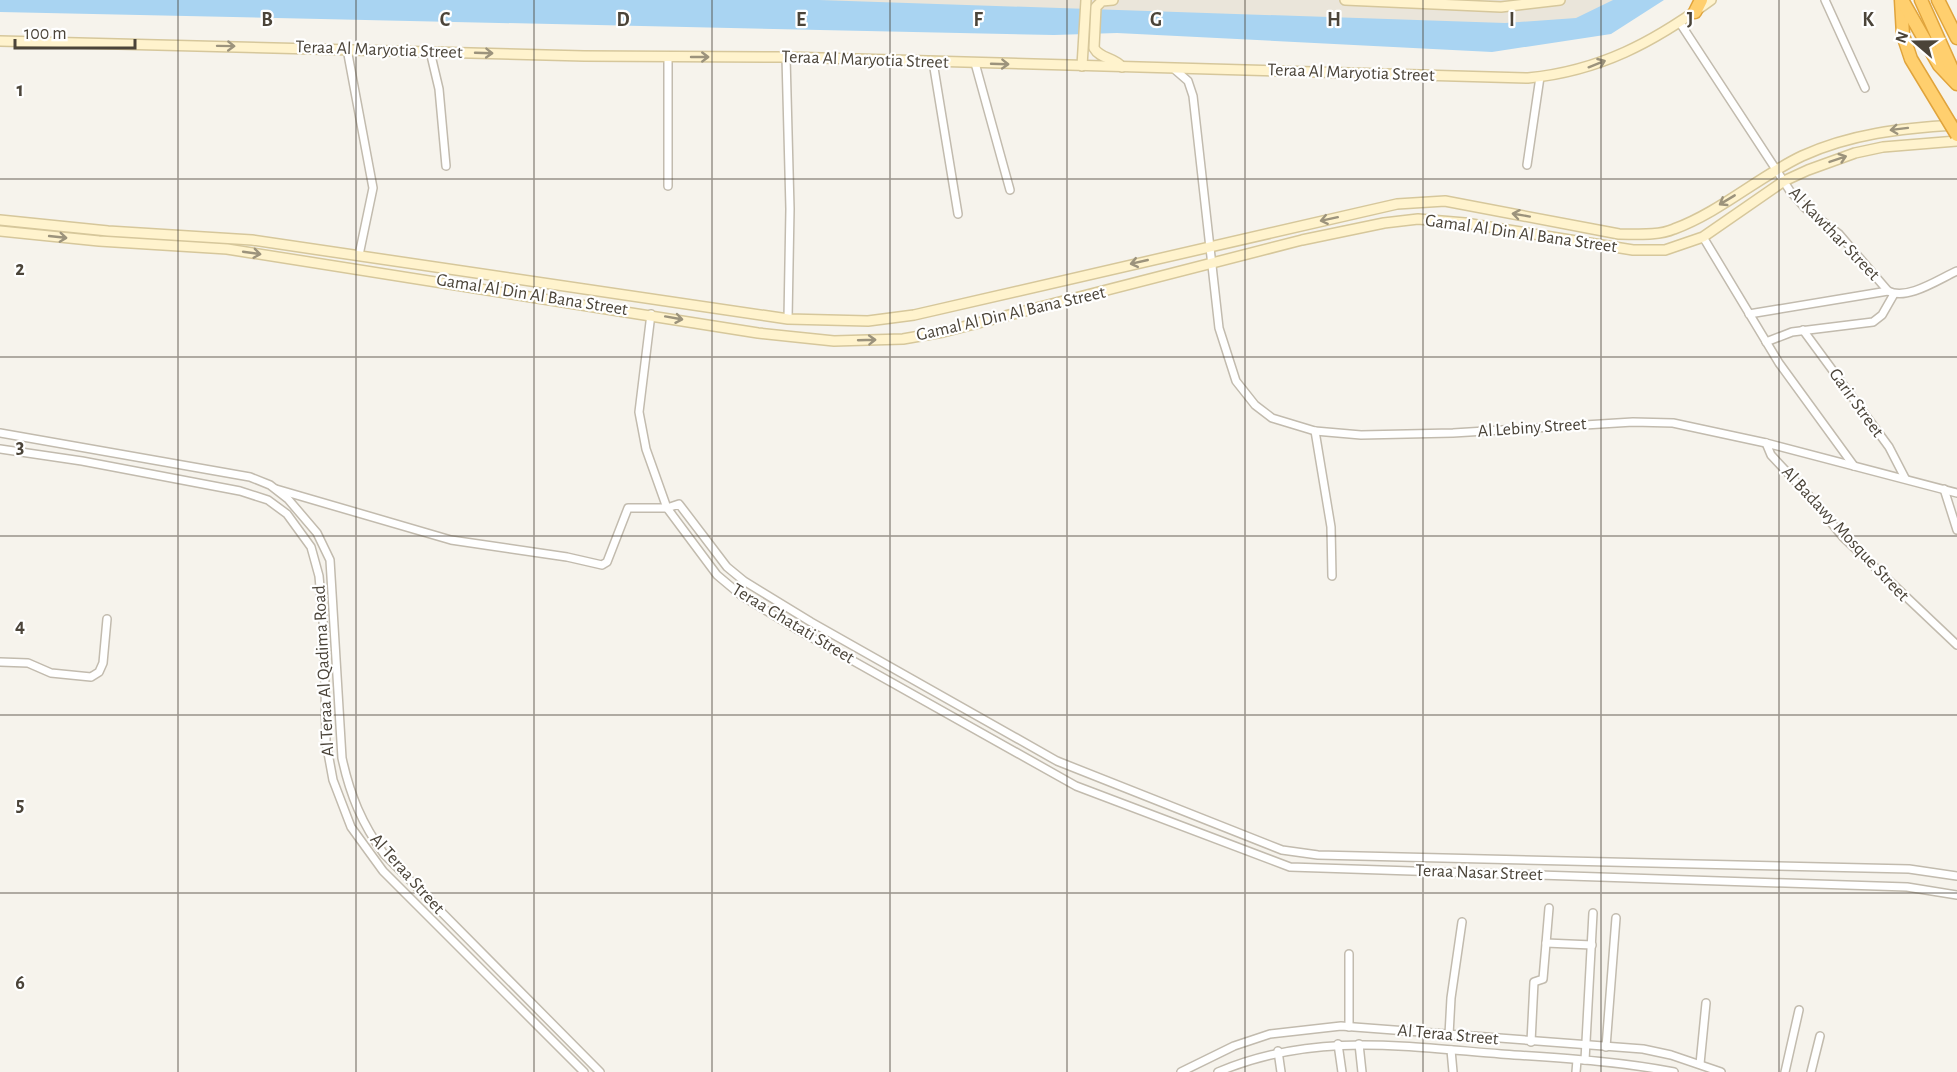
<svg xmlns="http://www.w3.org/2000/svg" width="1957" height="1072" font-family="'Alegreya Sans',sans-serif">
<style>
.residential{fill:#eae5da}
.water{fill:#a9d4f2}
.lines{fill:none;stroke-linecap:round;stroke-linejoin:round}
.minor-casing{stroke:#c2bbae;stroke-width:10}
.secondary-casing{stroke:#d6c79b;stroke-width:12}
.motorway-casing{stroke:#e0a43c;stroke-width:15}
.minor{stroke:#fff;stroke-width:7}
.secondary{stroke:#fff3cd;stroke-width:9}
.motorway{stroke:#ffcf6e;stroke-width:12}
.motorway-bridge-casing{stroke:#e0a43c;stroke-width:15;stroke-linecap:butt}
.motorway-bridge{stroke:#ffcf6e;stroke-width:12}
.oneway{stroke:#9c937c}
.grid{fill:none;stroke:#4b4439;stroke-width:1.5;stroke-opacity:0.55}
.labels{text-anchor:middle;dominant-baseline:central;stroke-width:4.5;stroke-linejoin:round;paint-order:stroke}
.street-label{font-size:18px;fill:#4b4439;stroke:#fff}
.grid-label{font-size:20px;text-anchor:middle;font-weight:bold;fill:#4b4439;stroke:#fff;stroke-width:4.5;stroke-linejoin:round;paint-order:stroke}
</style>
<rect width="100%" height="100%" fill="#f6f3ec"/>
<path class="residential" d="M791,0H1616L1554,35Z"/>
<path class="water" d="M0,0H819L1505,23L1576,18L1613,0H1664L1611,34L1492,52L1117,33L1054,35L0,12Z"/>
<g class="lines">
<g class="minor-casing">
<g id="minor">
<path d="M1825,0L1865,88"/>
<path d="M1680,23L1790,191L1805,208L1839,234L1888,291C1907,301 1939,279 1957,271"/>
<path d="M347,49L373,188L359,255"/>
<path d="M430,51L439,89L446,166"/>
<path d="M786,57L790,209L788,319"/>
<path d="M933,62L958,214"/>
<path d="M975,63L1010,190"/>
<path d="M1173,68L1188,81L1193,96L1219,328L1236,381L1255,405L1272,418L1315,431L1361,435L1453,433L1633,422L1673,423L1766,443L1957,493"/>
<path d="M1527,165L1540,77"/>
<path d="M668,186V57"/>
<path d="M1703,237L1779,363L1854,466"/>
<path d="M651,314L639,412L646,449L667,508L717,575L742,596L800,631L1076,786L1290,867L1907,887L1957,895"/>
<path d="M1749,314L1888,291"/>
<path d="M1803,330L1889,447L1905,478"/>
<path d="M1766,342L1792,332L1873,322L1882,315L1894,294"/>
<path d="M1315,431L1331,527L1332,576"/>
<path d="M0,433L250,477L270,485L288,499L317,533L330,560L342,758C350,795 362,824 384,854L600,1072"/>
<path d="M1766,443L1771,455L1811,498L1843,537L1957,645"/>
<path d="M0,449L82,461L240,491L268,500L287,514L311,547L319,576L324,632L326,742L333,780L351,827L383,871L584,1072"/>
<path d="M276,489L451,540L567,557L602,565L607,562L628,508H667L679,504L727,567L744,581L811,622L1057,761L1282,850L1318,855L1909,869L1957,876"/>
<path d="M1944,489L1957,530"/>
<path d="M0,662L28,663L51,673L91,677L99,672L103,663L107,619"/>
<path d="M1546,943L1592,945"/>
<path d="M1349,1027V954"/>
<path d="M1449,1035L1451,998L1462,922"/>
<path d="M1531,1042L1534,982L1543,979L1549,908"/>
<path d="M1338,1044L1342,1072"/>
<path d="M1359,1044L1362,1072"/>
<path d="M1606,1047L1616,918"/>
<path d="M1451,1050L1453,1072"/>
<path d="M1278,1051L1281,1072"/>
<path d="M1585,1060L1593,913"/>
<path d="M1700,1064L1706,1003"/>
<path d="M1181,1072L1234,1046L1270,1034L1341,1026L1643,1049L1671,1055L1721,1072"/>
<path d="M1218,1072C1313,1032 1401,1046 1501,1054C1559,1058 1617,1061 1674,1072"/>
<path d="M1576,1072L1577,1060"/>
<path d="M1785,1072L1799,1010"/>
<path d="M1811,1072L1820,1036"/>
</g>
</g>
<g class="secondary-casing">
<g id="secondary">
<path d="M1113,0L1102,1L1096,7L1094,48C1100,59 1114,57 1122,67"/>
<path d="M1345,0L1501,7L1560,0"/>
<path d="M0,41L584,56L786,57L1528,78C1600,71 1654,42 1711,0"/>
<path d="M1082,66L1086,0"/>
<path d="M0,220L108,231L252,240L788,319L868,321L914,315L1397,204L1445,201L1619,234C1637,234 1658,236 1674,229C1720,212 1758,177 1802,156C1850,134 1902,128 1955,125"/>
<path d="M0,231L99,241L227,249L758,333L834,341L903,339L943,332L1302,240L1384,223L1418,219L1465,223L1633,250H1665L1703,237L1784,181L1808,170L1855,153L1883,147L1957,141"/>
</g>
</g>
<g class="motorway-casing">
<g id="motorway">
<path d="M1901,0L1903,35"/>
<path d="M1902,0L1939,65L1957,84"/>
<path d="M1921,0L1957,80"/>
<path d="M1938,0L1957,38"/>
<path d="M1695,12L1701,0"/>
</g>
</g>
<use href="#minor" class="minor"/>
<use href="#secondary" class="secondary"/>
<use href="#motorway" class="motorway"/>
<g class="motorway-bridge-casing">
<path id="motorway-bridge" d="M1903,35L1911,59L1957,135"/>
</g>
<use href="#motorway-bridge" class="motorway-bridge"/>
</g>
<defs><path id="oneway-shaft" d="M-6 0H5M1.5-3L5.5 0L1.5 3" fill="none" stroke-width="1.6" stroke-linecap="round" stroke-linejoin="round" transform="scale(1.5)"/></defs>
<g class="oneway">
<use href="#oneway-shaft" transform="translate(226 46) rotate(1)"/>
<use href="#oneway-shaft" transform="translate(484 53) rotate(2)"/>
<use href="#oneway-shaft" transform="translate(700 57)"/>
<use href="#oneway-shaft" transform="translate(1000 64) rotate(2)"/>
<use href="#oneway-shaft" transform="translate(1597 64) rotate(-22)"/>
<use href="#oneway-shaft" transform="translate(1899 129) rotate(173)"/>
<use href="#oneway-shaft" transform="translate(1838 159) rotate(-19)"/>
<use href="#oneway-shaft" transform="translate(1727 200) rotate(149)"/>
<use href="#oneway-shaft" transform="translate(1521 215) rotate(-170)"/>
<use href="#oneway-shaft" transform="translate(1329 219) rotate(168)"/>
<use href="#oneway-shaft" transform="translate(58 237) rotate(6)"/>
<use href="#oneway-shaft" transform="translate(252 253) rotate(8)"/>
<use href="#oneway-shaft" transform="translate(1139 262) rotate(167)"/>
<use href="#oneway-shaft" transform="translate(674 318) rotate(10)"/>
<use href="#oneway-shaft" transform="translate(867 340) rotate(-2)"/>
</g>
<path class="grid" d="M178,0V1072M356,0V1072M534,0V1072M712,0V1072M890,0V1072M1067,0V1072M1245,0V1072M1423,0V1072M1601,0V1072M1779,0V1072M0,179H1957M0,357H1957M0,536H1957M0,715H1957M0,893H1957"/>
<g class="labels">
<g class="street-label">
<text transform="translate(379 50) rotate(2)">Teraa Al Maryotia Street</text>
<text transform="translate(865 60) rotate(2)">Teraa Al Maryotia Street</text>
<text transform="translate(1351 73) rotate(2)">Teraa Al Maryotia Street</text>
<text transform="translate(1521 234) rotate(8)">Gamal Al Din Al Bana Street</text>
<text transform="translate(1834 234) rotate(46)">Al Kawthar Street</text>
<text transform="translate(532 295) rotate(9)">Gamal Al Din Al Bana Street</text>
<text transform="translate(1011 314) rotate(-13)">Gamal Al Din Al Bana Street</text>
<text transform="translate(1856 403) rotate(54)">Garir Street</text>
<text transform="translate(1532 428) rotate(-4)">Al Lebiny Street</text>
<text transform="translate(1845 534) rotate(47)">Al Badawy Mosque Street</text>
<text transform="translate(793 624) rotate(31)">Teraa Ghatati Street</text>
<text transform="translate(324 671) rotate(-93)">Al Teraa Al Qadima Road</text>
<text transform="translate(1479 873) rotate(2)">Teraa Nasar Street</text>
<text transform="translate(407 874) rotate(48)">Al Teraa Street</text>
<text transform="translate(1448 1035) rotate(5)">Al Teraa Street</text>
</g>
</g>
<g class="grid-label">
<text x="267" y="26">B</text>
<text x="445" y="26">C</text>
<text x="623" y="26">D</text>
<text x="801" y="26">E</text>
<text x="978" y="26">F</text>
<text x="1156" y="26">G</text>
<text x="1334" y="26">H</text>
<text x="1512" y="26">I</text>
<text x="1690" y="26">J</text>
<text x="1868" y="26">K</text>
<text x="20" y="96">1</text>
<text x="20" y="275">2</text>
<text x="20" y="453">3</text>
<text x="20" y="632">4</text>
<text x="20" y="811">5</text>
<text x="20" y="989">6</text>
</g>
<g transform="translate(1915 42) rotate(290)" stroke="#ffffff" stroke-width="4.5" paint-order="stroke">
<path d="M0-4.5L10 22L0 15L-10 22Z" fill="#4b4439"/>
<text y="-9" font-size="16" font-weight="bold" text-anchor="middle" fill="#4b4439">N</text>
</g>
<path d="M15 39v9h120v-9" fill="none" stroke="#4b4439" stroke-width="3"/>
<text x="24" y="39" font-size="18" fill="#4b4439" stroke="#ffffff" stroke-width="4.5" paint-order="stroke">100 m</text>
</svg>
